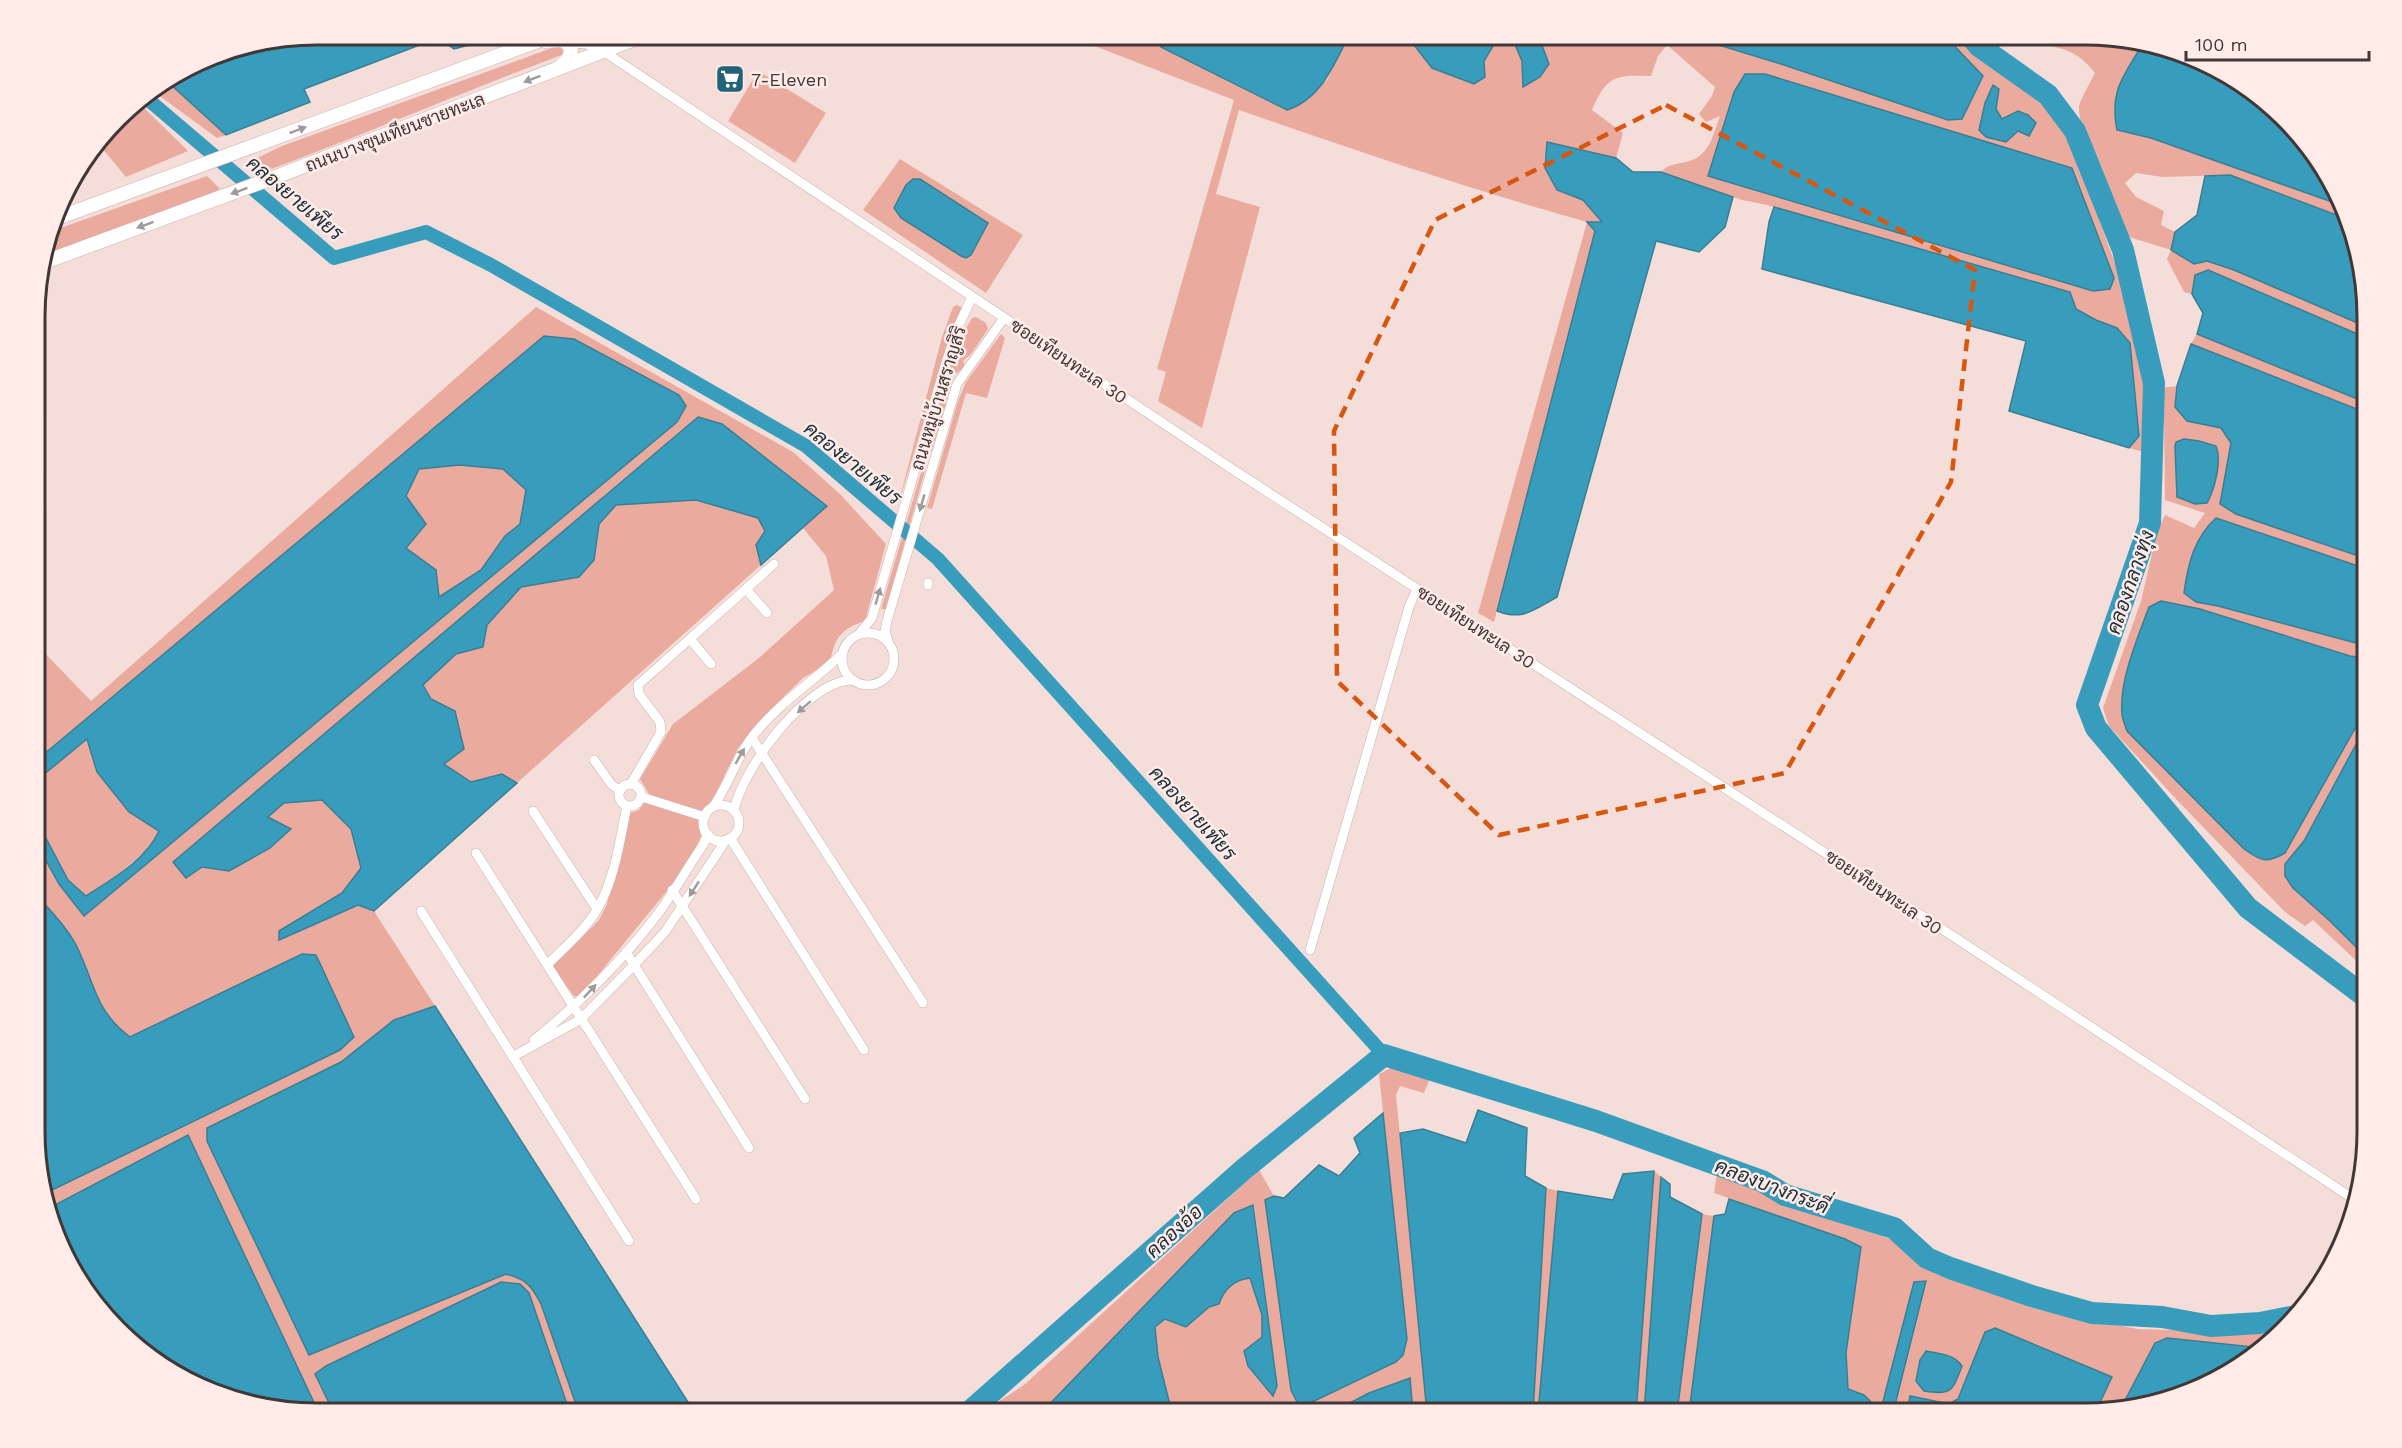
<svg xmlns="http://www.w3.org/2000/svg" width="2402" height="1448" font-family="'Work Sans',Sarabun,sans-serif">
<style>
.green{fill:#eaab9e;fill-rule:evenodd}
.water{fill:#389dbd;stroke:#3a7e94;stroke-width:1.5;fill-rule:evenodd}
.lines{fill:none;stroke-linecap:round;stroke-linejoin:round}
.canal{stroke:#389dbd;stroke-width:14}
.river{stroke:#389dbd;stroke-width:22}
.street-casing{stroke:#c9b3ae;stroke-width:10}
.secondary-casing{stroke:#c9b3ae;stroke-width:15}
.street{stroke:#fff;stroke-width:9}
.secondary{stroke:#fff;stroke-width:14}
.oneway{fill:#a09b9a}
.marked{fill:none;stroke:#d75610;stroke-width:4.5;stroke-dasharray:12 8;stroke-linejoin:round}
.labels{text-anchor:middle;dominant-baseline:central;stroke-width:5;stroke-linejoin:round;paint-order:stroke}
.poi-label{font-size:18px;fill:#403736;stroke:#ffece9;text-anchor:start}
.street-label{font-size:18px;fill:#403736;stroke:#ffece9}
.water-label{font-size:20px;font-style:italic;fill:#193038;stroke:#ffece9}
.rim{fill:none;stroke:#403736;stroke-width:3}
</style>
<rect width="100%" height="100%" fill="#f5ded9"/>
<g class="green">
<path d="M1066,35H1162V48L1287,110L1327,80L1349,35H1435L1407,37L1484,61L1499,36L1513,40L1522,61L1523,86L1541,38L1538,35H1686L1962,118L1983,77L1944,35H1956C1967,45 1978,57 1990,66C2025,92 2071,118 2079,164L2126,294L2140,350L2149,436L2148,453L2129,448L2139,436L2117,328L2096,320L2076,309L2070,292L1767,205L1742,200L1661,172C1670,162 1680,165 1692,160C1710,154 1714,132 1720,116L1706,122L1699,114L1712,96L1715,87L1667,45L1658,56L1651,76C1615,75 1607,75 1592,110L1623,133L1616,158L1547,142L1557,190L1583,200L1602,222H1588L1595,230L1494,622L1478,613L1587,222C1469,189 1354,150 1239,110L1216,194L1260,207L1202,428L1158,401L1166,372L1157,369L1234,100ZM1765,74L1897,116L2093,291L1708,176L1728,116ZM1993,85L1999,89L1996,110L2003,119L2018,111L2030,135L2018,131L1986,137L1979,130L1985,103Z"/>
<path d="M2034,35H2086L2144,42L2117,90V130L2151,138L2338,204L2342,217L2230,175L2163,177L2136,173L2125,183L2136,197L2164,211L2161,225L2175,232L2172,250L2194,264L2207,261L2234,270L2367,327V338L2208,270L2195,275L2192,294L2184,292L2167,259L2171,250L2126,236C2114,210 2078,133 2079,107C2080,100 2091,81 2095,73C2077,50 2064,49 2037,43Z"/>
<path d="M560,45L564,54C463,92 364,135 263,172L249,162L282,146Z"/>
<path d="M758,71L826,113L795,163L728,121Z"/>
<path d="M168,82L226,135L217,138L153,91Z"/>
<path d="M137,101L188,151L126,177L101,147H98L130,105Z"/>
<path d="M900,159L1023,235L986,293L863,210Z"/>
<path d="M207,176L220,189L181,206L44,256L52,231Z"/>
<path d="M957,305L962,308L942,361L898,505L942,337L953,307Z"/>
<path d="M536,307L793,452L840,494L886,544L865,621C841,629 835,637 830,662L803,678L769,711L738,748L717,791L714,801L703,809L699,822L701,836L692,855L671,886L580,997L574,996L552,967L599,920L607,904L630,813L639,810L649,794L640,779L673,724L759,658L834,590L826,556L803,528L827,505L722,424L698,417L607,493L202,867L230,871L291,829L267,817L284,803L323,800L351,829L361,868L342,893L279,931V940L359,905L374,911L435,1006L394,1020L341,1062L207,1129V1141L309,1355L506,1274C527,1280 531,1285 541,1304L579,1413H570L529,1293L315,1375L334,1413H319L188,1136L51,1207L46,1193L340,1050L354,1037L302,954L130,1037L117,1027L104,1012L76,945L37,895V844L59,884L84,916L677,422L544,336L37,760V645L91,701Z"/>
<path d="M976,317L986,323L988,329L971,354L963,361L965,366L957,373L950,369C951,351 963,334 972,318Z"/>
<path d="M1001,334L1005,338L987,398L966,393L932,509L927,508L958,401L966,382Z"/>
<path d="M2197,334L2367,403V413L2191,344Z"/>
<path d="M950,381L952,384L932,450L930,452C924,443 943,395 947,382Z"/>
<path d="M2177,386L2175,407L2187,421L2221,428L2231,443L2221,504L2236,514L2367,559V569L2216,518L2196,602L2218,606L2367,646V658L2350,656L2200,609L2149,607C2138,637 2120,681 2122,713C2122,719 2125,725 2127,731L2244,849L2273,860L2285,853L2367,707V724L2304,841L2285,864L2293,888L2330,921L2367,958V971L2313,920L2305,926L2285,912L2177,800L2109,726L2103,708L2141,601L2157,532L2165,515L2194,528L2205,513L2165,500L2164,416L2161,388Z"/>
<path d="M459,465L503,469L526,490L520,524L505,536L481,570L439,597L406,548L426,524L406,496L419,469Z"/>
<path d="M923,466L926,467L886,609H881Z"/>
<path d="M696,500L758,518L765,531L756,545L761,565L517,783L502,774L471,782L443,764L431,699L423,685L456,654L483,647L487,626L521,587L547,583L594,560L599,524L616,505Z"/>
<path d="M87,739L129,812L159,831L151,847L117,875L86,896L68,880L37,821V780Z"/>
<path d="M1395,1066L1430,1078L1424,1093L1400,1086L1396,1095L1427,1413H1413L1410,1379L1369,1393L1331,1413H1172L1158,1357L1155,1327L1164,1319L1186,1327L1209,1307L1219,1304C1224,1288 1233,1280 1250,1278L1262,1315V1337L1277,1386L1254,1205L1041,1413H981L1024,1385L1259,1170L1274,1196L1265,1200L1291,1390L1407,1339L1379,1074Z"/>
<path d="M1654,1171L1661,1177L1644,1413H1636Z"/>
<path d="M1717,1174L1838,1217L1901,1244L1936,1274L2041,1310L2138,1329L2233,1332L2290,1324L2285,1331L2263,1348L2168,1338L2155,1343L2121,1408L2103,1413H2095L2112,1378L1985,1332L1958,1399L1949,1404L1910,1396L1907,1413H1893L1926,1281L1915,1282L1880,1413H1868L1870,1402L1864,1395L1848,1389L1846,1353L1861,1247L1845,1239L1714,1193Z"/>
<path d="M1546,1188L1558,1191L1538,1413H1533Z"/>
<path d="M1702,1214L1714,1216L1689,1413H1677Z"/>
</g>
<g class="water">
<path d="M317,35H473L480,42L454,49L438,38L304,89L310,102L226,135L168,82L209,56Z"/>
<path d="M1162,35H1349C1334,65 1321,99 1287,110L1161,47Z"/>
<path d="M1435,35H1538L1549,64L1540,77L1523,87L1522,61L1513,40L1499,36L1484,61L1485,77L1474,84L1432,68L1407,36Z"/>
<path d="M1686,35H1944L1983,76L1962,119L1948,120L1781,64Z"/>
<path d="M2144,42L2159,44L2227,72L2285,117L2330,175L2338,204L2151,138L2117,130C2109,90 2124,76 2144,42Z"/>
<path d="M1745,74H1765L2072,168L2114,278L2110,289L2093,291L1708,176L1734,92Z"/>
<path d="M1993,85L1999,89L1996,109L2002,119L2018,111L2028,115L2036,123L2029,136L2018,131L2006,142L1986,137L1979,130L1985,103Z"/>
<path d="M1547,142L1616,158L1633,172H1661L1733,197L1725,227L1699,252L1656,241L1557,597C1533,610 1523,621 1497,611L1595,231L1587,222H1602L1583,200L1557,190L1545,168Z"/>
<path d="M2230,175L2342,217L2367,298V327L2234,270L2207,261L2194,264L2171,250L2175,232L2197,215L2205,176Z"/>
<path d="M913,179H920L988,223L971,255L966,258L961,256L901,218L894,208L906,185Z"/>
<path d="M1774,207L2070,292L2076,309L2096,320L2117,328L2130,343L2139,436L2129,448L2009,411L2026,341L1762,269L1769,222Z"/>
<path d="M2208,270L2367,338V403L2197,334L2203,313L2192,294L2195,275Z"/>
<path d="M544,336L574,339L679,395L686,406L677,422L84,916L59,884L37,844V821L68,880L86,896C112,879 146,860 159,831L129,812L97,772L87,739L37,780V760ZM459,465L503,469L526,490L520,524L505,536L481,570L439,597L436,570L406,548L426,524L406,496L419,469Z"/>
<path d="M2191,344L2367,413V559L2236,514L2220,504L2231,443L2221,428L2187,421L2175,407L2177,386Z"/>
<path d="M698,417L722,424L827,506L761,565L756,545L765,531L758,518L696,500L616,505L599,524L594,560L579,577L521,587L487,625L483,647L456,654L423,685L431,699L455,711L464,749L444,764L471,782L502,774L517,783L374,911L358,905L279,940V931L342,893L361,868L351,829L322,800L284,803L268,817L291,829L270,848L229,871L202,867L186,878L173,862Z"/>
<path d="M2184,439L2199,441L2216,446C2222,461 2215,488 2207,503L2195,504L2177,497L2175,446L2176,442Z"/>
<path d="M2216,518L2367,569V646L2218,606L2196,602L2184,593C2188,564 2194,538 2216,518Z"/>
<path d="M2161,601L2200,609L2350,656L2367,658V707L2285,853C2266,864 2261,861 2244,849L2127,731C2125,725 2122,719 2122,713C2119,681 2138,637 2149,607Z"/>
<path d="M2367,724V958L2330,921L2293,888L2285,876V864L2304,841Z"/>
<path d="M37,895C50,911 68,928 77,947C95,983 94,1010 130,1037L302,954L316,955L354,1037L340,1050L46,1193L37,1168V927L42,920L37,914Z"/>
<path d="M435,1006L695,1413H579L541,1304C531,1285 527,1280 506,1274L309,1355L207,1141V1128L341,1062L394,1020Z"/>
<path d="M1478,1110L1527,1128L1525,1176L1546,1188L1533,1413H1427L1400,1133L1423,1129L1466,1143Z"/>
<path d="M1383,1113L1407,1339L1403,1355L1396,1362L1306,1405L1297,1402L1291,1390L1265,1200L1274,1196L1284,1198L1319,1165L1339,1176L1360,1153L1354,1138Z"/>
<path d="M188,1135L319,1413L243,1404L175,1376L82,1288L51,1207Z"/>
<path d="M1654,1171L1636,1413H1538L1558,1191L1613,1200L1623,1174Z"/>
<path d="M1661,1177L1670,1184V1197L1702,1214L1677,1413H1644Z"/>
<path d="M1729,1199L1845,1239L1861,1247L1846,1353L1848,1389L1864,1395L1871,1402L1868,1413H1689L1714,1216L1725,1214Z"/>
<path d="M1253,1205L1277,1386L1273,1396L1248,1366L1244,1351L1262,1337V1315L1250,1278C1233,1280 1224,1289 1219,1304L1209,1307L1186,1327L1165,1319L1155,1327L1158,1357L1172,1413H1041L1234,1213Z"/>
<path d="M1926,1281L1893,1413H1880L1914,1282Z"/>
<path d="M501,1282L520,1284L529,1293L570,1413H334L315,1374L326,1366Z"/>
<path d="M1995,1328L2112,1377L2095,1413H1907L1910,1396L1949,1404L1958,1399L1985,1332Z"/>
<path d="M2167,1338L2263,1348L2227,1376L2121,1408L2155,1343Z"/>
<path d="M1926,1351C1939,1354 1954,1354 1962,1366C1952,1392 1952,1395 1924,1391L1916,1381L1920,1360Z"/>
<path d="M1410,1378L1413,1413H1331L1369,1393Z"/>
</g>
<g class="lines">
<path class="canal" d="M144,96L334,258L426,232L491,265L806,446L938,559L1384,1055"/>
<g class="river">
<path d="M1970,35L1979,46L2048,95L2075,131L2123,250L2154,383L2150,523L2087,705L2096,728L2248,908L2367,998"/>
<path d="M968,1413L1244,1169L1384,1055L1596,1121L1762,1181L1785,1195L1894,1228L1927,1258L1950,1268L2032,1296L2092,1313L2162,1317L2211,1326L2260,1323L2296,1316"/>
</g>
<g class="street-casing">
<g id="street">
<path d="M603,51L1229,467L1890,895L2352,1198"/>
<path d="M928,585V583"/>
<path d="M746,589L767,613"/>
<circle cx="868" cy="659" r="26"/>
<path d="M859,634L872,618L945,366L957,329L972,297"/>
<path d="M690,639L711,664"/>
<path d="M888,641L885,631L887,621L957,384L1004,318"/>
<path d="M752,738L923,1003"/>
<path d="M594,760L611,784L620,791"/>
<circle cx="630" cy="795" r="11"/>
<path d="M631,784L661,732L660,722L639,694L638,685L774,564"/>
<path d="M642,797L705,817"/>
<circle cx="721" cy="823" r="18"/>
<path d="M713,807C730,783 737,754 757,731C782,701 815,680 843,653"/>
<path d="M533,811L597,909"/>
<path d="M734,811C742,769 807,680 853,680"/>
<path d="M730,838L864,1050"/>
<path d="M476,853L696,1199"/>
<path d="M672,890L805,1099"/>
<path d="M421,911L629,1241"/>
<path d="M1310,950L1409,607L1417,589"/>
<path d="M626,952L749,1148"/>
<path d="M548,964C565,947 586,929 598,908C615,878 620,839 627,806"/>
<path d="M534,1040C581,1002 624,959 660,911C675,890 688,867 703,845L708,834"/>
<path d="M514,1056L581,1019L634,965L665,932L726,840"/>
</g>
</g>
<g class="secondary-casing">
<g id="secondary">
<path d="M545,41L561,40L567,42L571,49L569,58L560,67"/>
<path d="M567,42C583,40 591,40 603,51"/>
<path d="M55,219L554,35"/>
<path d="M42,263L278,176L645,35"/>
</g>
</g>
<use href="#street" class="street"/>
<use href="#secondary" class="secondary"/>
</g>
<defs><path id="oneway-solid" d="M-6-.8H1V-3.2L6.5 0L1 3.2V.8H-6Z" transform="scale(1.5)"/></defs>
<g class="oneway">
<use href="#oneway-solid" transform="translate(532 79) rotate(159)"/>
<use href="#oneway-solid" transform="translate(298 130) rotate(-21)"/>
<use href="#oneway-solid" transform="translate(239 191) rotate(160)"/>
<use href="#oneway-solid" transform="translate(145 225) rotate(160)"/>
<use href="#oneway-solid" transform="translate(922 503) rotate(106)"/>
<use href="#oneway-solid" transform="translate(878 596) rotate(-74)"/>
<use href="#oneway-solid" transform="translate(804 707) rotate(139)"/>
<use href="#oneway-solid" transform="translate(740 756) rotate(-60)"/>
<use href="#oneway-solid" transform="translate(694 889) rotate(123)"/>
<use href="#oneway-solid" transform="translate(590 991) rotate(-47)"/>
</g>
<path class="marked" d="M1666,105L1975,270L1951,482L1785,773L1499,835L1337,681L1334,431L1435,220Z"/>
<defs>
<g id="supermarket-square" transform="scale(1.5)"><rect x="-9" y="-9" width="18" height="18" rx="4" fill="#236378" stroke="#ffece9"/><path d="M-6-5.5h2.5l.6 2H6L4.5 2H-2.5L-4.4-4H-6ZM-1.5 3.2a1.3 1.3 0 1 0 .1 0ZM3 3.2a1.3 1.3 0 1 0 .1 0Z" fill="#fff"/></g>
</defs>
<g fill-rule="evenodd">
<use href="#supermarket-square" x="730" y="79"/>
</g>
<g class="labels">
<g class="poi-label">
<text x="751" y="79">7-Eleven</text>
</g>
<g class="street-label">
<text transform="translate(395 132) rotate(-21)">ถนนบางขุนเทียนชายทะเล</text>
<text transform="translate(1069 361) rotate(34)">ซอยเทียนทะเล 30</text>
<text transform="translate(938 398) rotate(-73)">ถนนหมู่บ้านสราญสิริ</text>
<text transform="translate(1476 627) rotate(33)">ซอยเทียนทะเล 30</text>
<text transform="translate(1884 892) rotate(34)">ซอยเทียนทะเล 30</text>
</g>
<g class="water-label">
<text transform="translate(295 198) rotate(40)">คลองยายเพียร</text>
<text transform="translate(853 463) rotate(39)">คลองยายเพียร</text>
<text transform="translate(2130 582) rotate(-71)">คลองกลางทุ่ง</text>
<text transform="translate(1193 813) rotate(48)">คลองยายเพียร</text>
<text transform="translate(1772 1186) rotate(21)">คลองบางกระดี่</text>
<text transform="translate(1174 1231) rotate(-42)">คลองอ้อ</text>
</g>
</g>
<path d="M0 0H2402V1448H0ZM317 45H2085A272 272 0 0 1 2357 317V1131A272 272 0 0 1 2085 1403H317A272 272 0 0 1 45 1131V317A272 272 0 0 1 317 45Z" fill="#ffece9" fill-rule="evenodd"/>
<path class="rim" d="M317 45H2085A272 272 0 0 1 2357 317V1131A272 272 0 0 1 2085 1403H317A272 272 0 0 1 45 1131V317A272 272 0 0 1 317 45Z"/>
<path d="M2186 51v9h183v-9" fill="none" stroke="#403736" stroke-width="3"/>
<text x="2195" y="51" font-size="18" fill="#403736" stroke="#ffece9" stroke-width="4.5" paint-order="stroke">100 m</text>
</svg>
